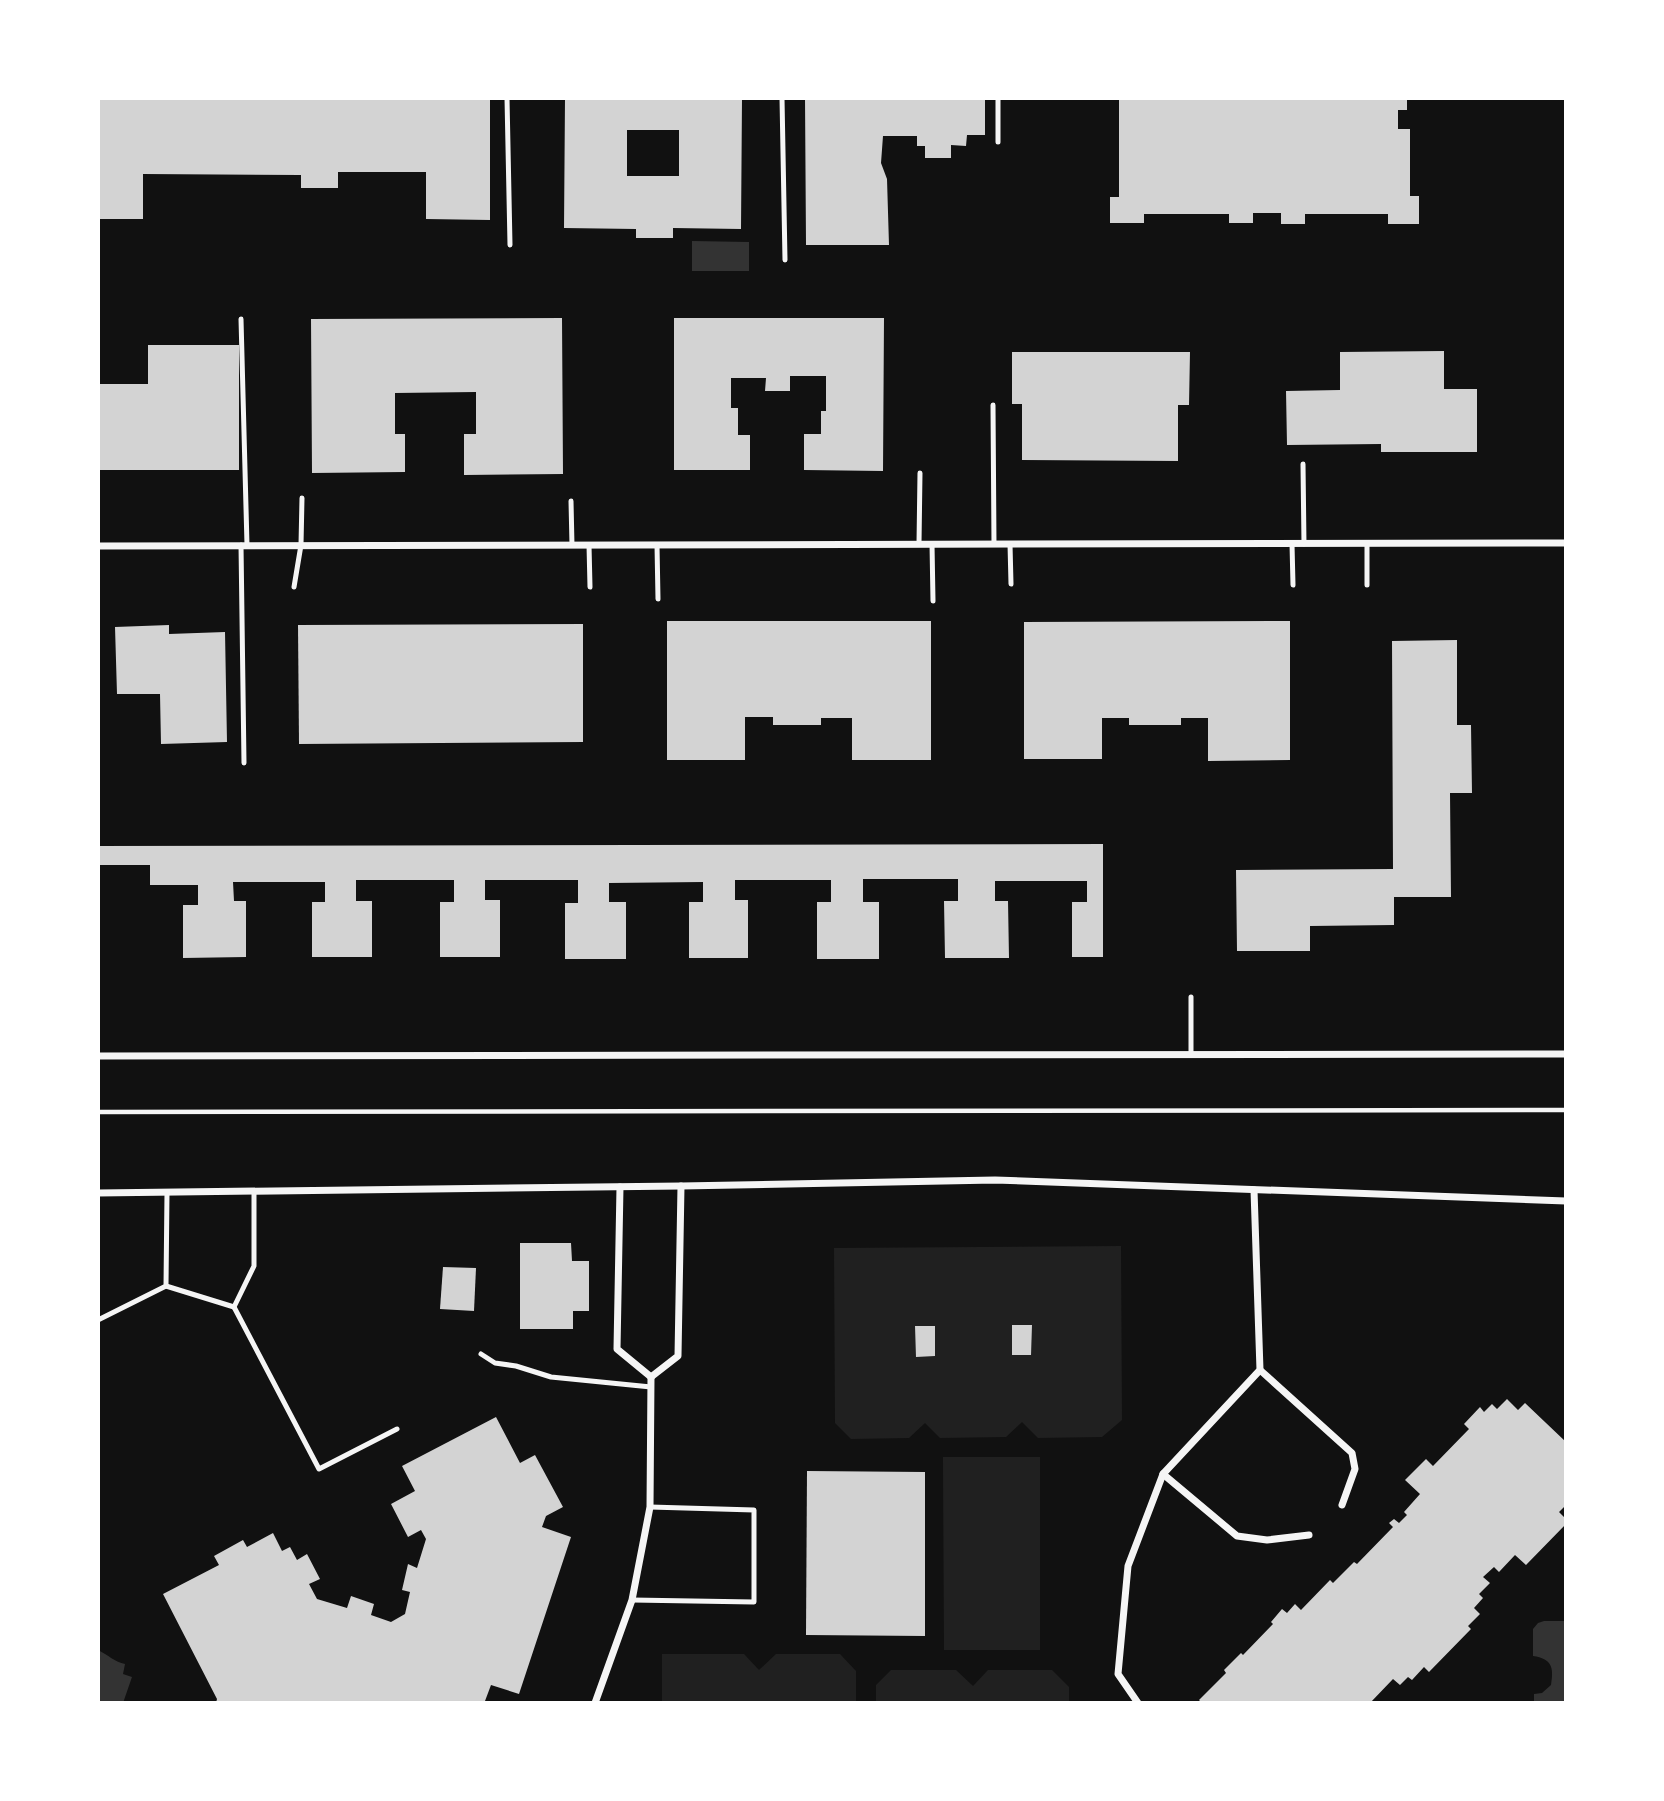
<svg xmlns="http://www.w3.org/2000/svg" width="1664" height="1801" font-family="Overpass,sans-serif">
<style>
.green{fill:#202020}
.water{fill:#333}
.building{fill:#d3d3d3;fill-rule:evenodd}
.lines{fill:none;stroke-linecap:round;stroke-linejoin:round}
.path{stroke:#f5f5f5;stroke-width:4.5}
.service{stroke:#f5f5f5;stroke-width:5}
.minor{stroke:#f5f5f5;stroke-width:7}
</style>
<rect width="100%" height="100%" fill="#111"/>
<g class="green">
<path d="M1121,1246L1122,1420L1102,1437L1038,1438L1022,1422L1006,1437L940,1438L925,1423L909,1438L851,1439L835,1423L834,1248Z"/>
<path d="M943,1457H1040V1650H944Z"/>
<path d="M662,1654H744L759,1670L776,1654H840L856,1671V1703H662Z"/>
<path d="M891,1670H956L973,1686L988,1670H1052L1069,1687V1703H876V1685Z"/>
</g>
<g class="water">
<path d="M692,241L749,242V271H692Z"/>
<path d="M1544,1621H1566V1703H1534V1694L1542,1693L1551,1685C1554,1667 1552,1659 1533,1656V1629L1538,1623Z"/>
<path d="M98,1650C108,1655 115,1662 125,1664L123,1674L132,1677L123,1703H98Z"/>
</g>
<g class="building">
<path d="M98,98H490V220L426,219V172H338V188H301V175L143,174V219H98Z"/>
<path d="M565,98H742L741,229L673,228V238H636V229L564,228ZM627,130H679V176H627Z"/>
<path d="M805,98H985V135H967L966,146L951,145V158H925V146H917V136H883L881,163L887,179L889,245H806Z"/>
<path d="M1119,98H1407V110H1398V129H1410V196H1419V224H1388V214H1305V224H1281V213H1253V223H1229V214H1144V223H1110V197H1119Z"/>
<path d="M562,318L563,474L464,475V434H476V392L395,393V434H405V472L312,473L311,319Z"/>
<path d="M674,318H884L883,471L804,470V434H821V411H826V376H790V391H765L766,378H731V408H738V435H750V470H674Z"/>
<path d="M148,345H239V470H98V384H148Z"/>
<path d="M1444,351V389H1477V452H1381V444L1287,445L1286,391L1340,390V352Z"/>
<path d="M1012,352H1190L1189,405H1178V461L1022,460V404H1012Z"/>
<path d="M667,621H931V760H852V718H821V725H773V717H745V760H667Z"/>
<path d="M1290,621V760L1208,761V718H1181V725H1129V718H1102V759H1024V622Z"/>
<path d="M583,624V742L299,744L298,625Z"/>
<path d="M169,625V634L225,632L227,742L161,744L160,694H117L115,627Z"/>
<path d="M1457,640V725H1471L1472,793H1450L1451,897H1394V925L1310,926V951H1237L1236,870L1393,869L1392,641Z"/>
<path d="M1103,844V957H1072V902H1087V881H995V901H1008L1009,958H945L944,901H958V879H863V902H879V959H817V902H831V880H735V900H748V958H689V902H703V882L609,883V902H626V959H565V903H578V880H485V900H500V957H440V902H454V880H356V901H372V957H312V902H325V882H233L234,901H246V957L183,958V905H198V885H150V865H98V846Z"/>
<path d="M520,1243H571L572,1261H589V1311H573V1329H520Z"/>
<path d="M443,1267L476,1268L474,1311L440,1309Z"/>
<path d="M1012,1325H1032L1031,1355H1012Z"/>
<path d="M915,1326H935V1356L916,1357Z"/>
<path d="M1507,1399L1518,1410L1525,1403L1566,1442V1505L1559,1512L1566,1519V1524L1526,1565L1515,1555L1499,1572L1494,1567L1483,1577L1490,1583L1479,1594L1483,1598L1474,1608L1480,1614L1468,1626L1471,1629L1429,1672L1424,1667L1412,1680L1408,1677L1400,1685L1393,1679L1370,1703H1202L1199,1700L1226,1673L1224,1670L1241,1653L1243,1655L1273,1624L1271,1622L1282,1609L1287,1613L1295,1604L1301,1610L1330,1580L1333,1583L1354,1562L1357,1564L1393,1527L1389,1523L1394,1519L1399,1523L1407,1515L1404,1512L1420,1494L1405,1480L1426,1459L1433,1466L1469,1429L1464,1424L1480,1407L1484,1412L1492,1404L1497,1409Z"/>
<path d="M496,1417L520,1463L535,1455L563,1507L546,1516L542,1527L571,1537L519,1694L491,1685L485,1701L486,1703H216L217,1699L163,1594L219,1565L214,1556L243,1540L247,1547L273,1533L282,1551L290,1547L297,1560L307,1554L320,1579L309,1584L317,1599L347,1608L351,1596L374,1604L371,1615L391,1622L405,1614L410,1592L402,1590L408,1564L417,1568L426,1539L421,1530L408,1537L391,1504L415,1491L402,1466Z"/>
<path d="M807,1471L925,1472V1636L806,1635Z"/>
</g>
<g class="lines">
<path class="path" d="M98,1112L1566,1110"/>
<g class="service">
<path d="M507,98L510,245"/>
<path d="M782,98L785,260"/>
<path d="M998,98V142"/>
<path d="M241,319L247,545"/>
<path d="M993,405L994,544"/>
<path d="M1303,464L1304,544"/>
<path d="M571,501L572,545"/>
<path d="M919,544L920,473"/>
<path d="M932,544L933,601"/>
<path d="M1010,544L1011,584"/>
<path d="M1292,544L1293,585"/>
<path d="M1367,544V585"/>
<path d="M241,545L244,763"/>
<path d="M589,545L590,587"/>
<path d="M657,545L658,599"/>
<path d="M294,587L301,545L302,498"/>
<path d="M1191,997V1054"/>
<path d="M254,1191V1266L234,1307L319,1469L397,1429"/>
<path d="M166,1286L234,1307"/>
<path d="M98,1320L166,1286L167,1193"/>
<path d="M481,1354L495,1363L516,1366L551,1377L651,1387"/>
<path d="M632,1600L754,1602V1510L650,1507"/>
</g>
<g class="minor">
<path d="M98,546L1566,543"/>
<path d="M98,1056L1566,1054"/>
<path d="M620,1187L617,1349L651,1377"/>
<path d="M98,1193L681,1186L995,1180L1566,1201"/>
<path d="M1260,1370L1352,1453L1355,1469L1342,1505"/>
<path d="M651,1377L678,1356L681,1186"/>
<path d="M1163,1474L1237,1536L1267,1540L1309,1535"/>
<path d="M595,1703L632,1600L650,1507L651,1377"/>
<path d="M1138,1703L1118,1674L1128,1566L1163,1474L1260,1370L1254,1190"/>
</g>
</g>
<rect width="1664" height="1801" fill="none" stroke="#ffffff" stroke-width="200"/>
</svg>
